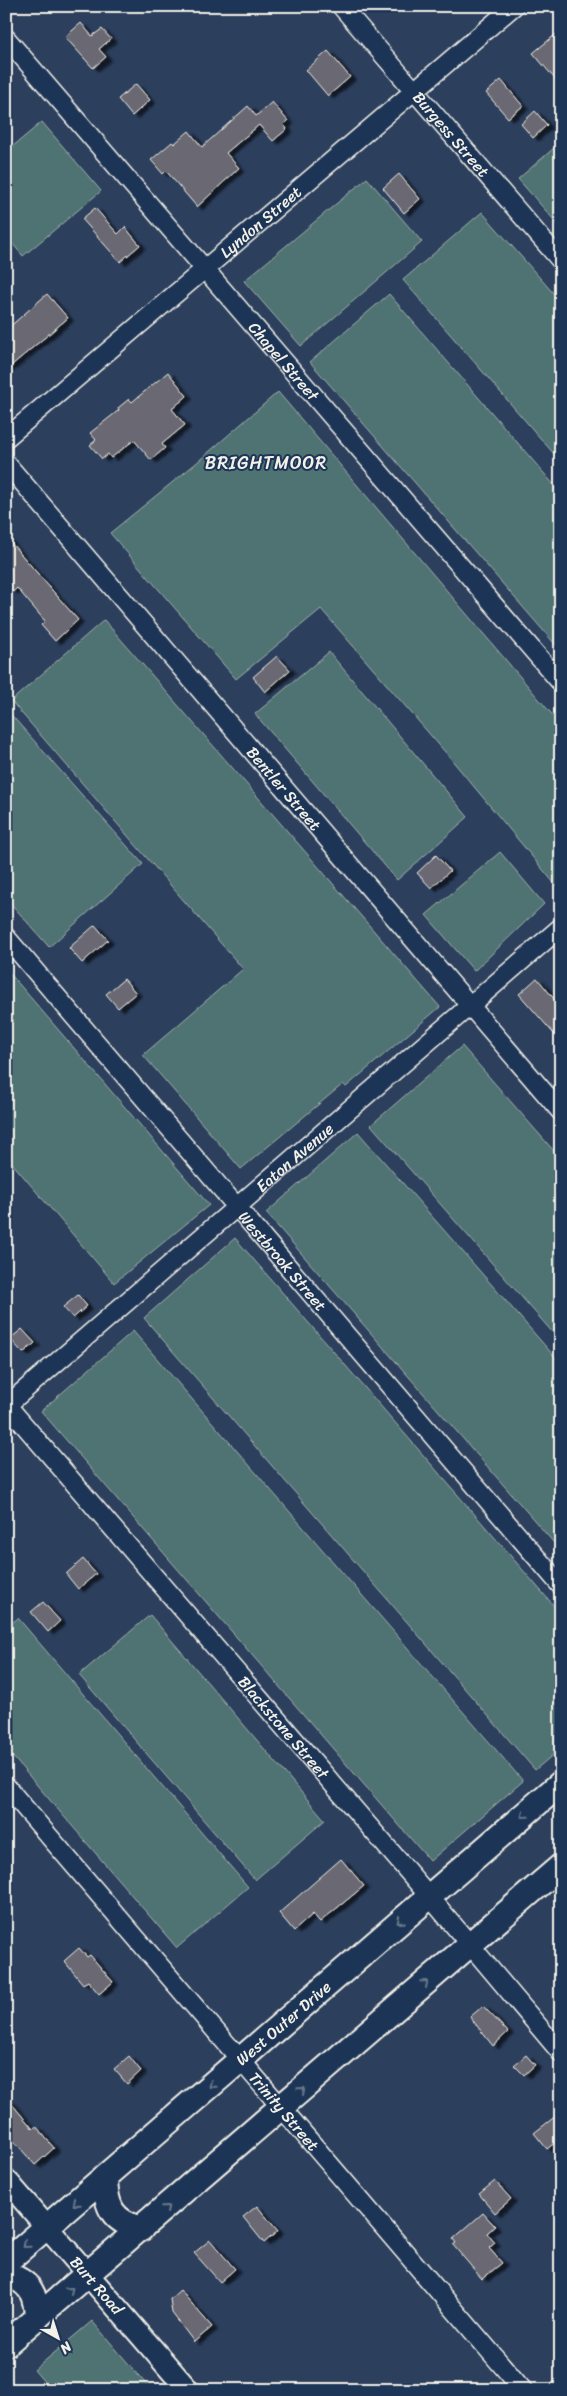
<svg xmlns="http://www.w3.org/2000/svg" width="567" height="2396" font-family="Sriracha,sans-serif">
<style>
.green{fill:#507272;stroke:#a2b2ad}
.building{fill:#6a6973;stroke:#f4f1e8;filter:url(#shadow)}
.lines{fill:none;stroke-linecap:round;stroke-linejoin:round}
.minor-casing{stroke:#f4f1e8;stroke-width:21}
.tertiary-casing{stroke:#f4f1e8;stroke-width:25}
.secondary-casing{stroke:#f4f1e8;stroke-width:28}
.minor{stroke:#1d3557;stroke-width:18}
.tertiary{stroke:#1d3557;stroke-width:21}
.secondary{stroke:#1d3557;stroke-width:24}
.oneway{stroke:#68778a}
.labels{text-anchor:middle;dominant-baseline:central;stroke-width:4;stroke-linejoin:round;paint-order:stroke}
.street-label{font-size:16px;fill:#f4f1e8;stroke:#1d3557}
.neighbourhood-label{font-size:18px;letter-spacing:1px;fill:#f4f1e8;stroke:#1d3557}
</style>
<defs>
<filter id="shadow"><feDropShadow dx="5.5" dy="3" stdDeviation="1" flood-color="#0009"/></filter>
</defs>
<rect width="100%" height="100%" fill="#2c3f5d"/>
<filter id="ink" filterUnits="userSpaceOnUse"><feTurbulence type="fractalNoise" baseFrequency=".02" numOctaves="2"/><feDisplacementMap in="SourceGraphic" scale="10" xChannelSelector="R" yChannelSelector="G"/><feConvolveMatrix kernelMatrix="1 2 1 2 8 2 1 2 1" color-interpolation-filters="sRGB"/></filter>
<g filter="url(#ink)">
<g class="green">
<path d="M42,122L101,191L23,256L6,236V152Z"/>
<path d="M561,142V228L518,179Z"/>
<path d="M367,178L422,242L301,346L244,281Z"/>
<path d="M482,212L561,302V462L403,280Z"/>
<path d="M389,294L561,493V651L310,362Z"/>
<path d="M278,392L561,725V887L559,889L446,753L321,609L236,679L110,533L195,464Z"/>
<path d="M104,620L440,1007L346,1087L343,1084L241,1169L143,1055L243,969L11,701Z"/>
<path d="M329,652L468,817L397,880L255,714Z"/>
<path d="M6,709L143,864L49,947L6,898Z"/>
<path d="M500,852L544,904L474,971L426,915Z"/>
<path d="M6,969L209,1205L114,1283L6,1156Z"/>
<path d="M462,1046L561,1159V1342L371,1125Z"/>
<path d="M358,1132L561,1364V1551L266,1213Z"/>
<path d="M235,1238L561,1614V1748L535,1770L144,1318Z"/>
<path d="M133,1331L523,1781L430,1861L41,1411Z"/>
<path d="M150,1615L325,1820L255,1880L79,1675Z"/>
<path d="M18,1618L248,1887L177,1948L6,1749V1628Z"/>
<path d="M92,2321L151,2390H51L34,2370Z"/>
</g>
<g class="building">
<path d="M81,23L92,36L102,29L111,39L99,49L106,57L93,68L65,37Z"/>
<path d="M561,30V86L533,53Z"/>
<path d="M328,51L350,77L328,96L306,70Z"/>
<path d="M501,80L523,106L508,118L486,93Z"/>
<path d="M136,84L150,100L132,116L118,99Z"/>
<path d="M272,102L288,121L284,125L287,129L273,141L259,125L226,153L239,168L197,207L166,171L163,174L151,160L172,142L174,144L189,131L202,147L248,106L256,116Z"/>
<path d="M535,111L547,125L533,138L521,124Z"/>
<path d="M399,174L420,199L404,213L383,188Z"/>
<path d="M95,208L118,234L125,227L140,245L120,262L82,219Z"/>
<path d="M47,294L68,318L6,370V330Z"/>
<path d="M168,372L187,396L172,409L185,425L162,444L165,448L151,460L134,440L111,458L108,454L102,459L90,445L96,440L90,433L119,410L118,408L129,399L132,402Z"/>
<path d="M6,537L78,620L55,641L41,625L45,621L17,588L13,592L6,584Z"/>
<path d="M277,656L290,670L265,692L253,677Z"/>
<path d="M436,855L450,871L431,888L417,873Z"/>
<path d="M95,925L108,940L82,963L69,948Z"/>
<path d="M537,978L561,1007V1042L519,994Z"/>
<path d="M124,979L136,993L118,1008L106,994Z"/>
<path d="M78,1295L87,1306L73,1318L63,1307Z"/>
<path d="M22,1329L35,1343L23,1353L10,1339Z"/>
<path d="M83,1559L96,1574L78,1589L66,1574Z"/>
<path d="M43,1602L60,1621L48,1632L31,1612Z"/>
<path d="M341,1859L364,1886L320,1922L313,1914L294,1931L279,1913Z"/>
<path d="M79,1948L87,1957L90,1955L113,1982L99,1994L88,1981L83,1984L64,1961Z"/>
<path d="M483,2006L508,2032L493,2046L470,2017Z"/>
<path d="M526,2055L535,2065L524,2075L514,2065Z"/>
<path d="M129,2056L141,2071L127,2084L114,2069Z"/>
<path d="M6,2097L33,2129L36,2126L54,2148L35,2165L6,2132Z"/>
<path d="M561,2112V2138L547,2149L534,2133Z"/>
<path d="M495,2181L511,2199L495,2213L479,2194Z"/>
<path d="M257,2206L278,2231L264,2243L243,2217Z"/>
<path d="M483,2213L495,2226L487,2233L495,2243L489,2248L502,2263L482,2279L453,2245L456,2243L453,2239Z"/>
<path d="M210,2240L235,2269L220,2282L194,2253Z"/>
<path d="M180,2290L212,2327L194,2342L172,2313L170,2299Z"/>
</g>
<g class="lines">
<g class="minor-casing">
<g id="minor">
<path id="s1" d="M341,6L561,261"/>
<path id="s2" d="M6,38L561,683"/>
<path id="s3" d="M6,438L514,6"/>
<path id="s4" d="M6,463L561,1112"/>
<path id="s5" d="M6,937L561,1586"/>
<path id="s6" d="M6,1404L429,1896L561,2053"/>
<path id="s7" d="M6,1406L561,927"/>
<path id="s8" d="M6,1786L523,2390"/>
</g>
</g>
<g class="tertiary-casing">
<g id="tertiary">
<path id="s9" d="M6,2180L188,2390"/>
</g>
</g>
<g class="secondary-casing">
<g id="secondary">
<path d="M105,2179C106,2207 112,2221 141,2229"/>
<path id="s10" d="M6,2262L561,1783"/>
<path d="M6,2274C30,2282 36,2293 37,2318"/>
<path d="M6,2344L561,1866"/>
</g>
</g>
<use href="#minor" class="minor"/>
<use href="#tertiary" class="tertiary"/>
<use href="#secondary" class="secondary"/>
</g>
<defs><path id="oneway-chevron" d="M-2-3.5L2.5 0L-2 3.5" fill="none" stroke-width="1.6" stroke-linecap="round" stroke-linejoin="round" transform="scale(1.25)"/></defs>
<g class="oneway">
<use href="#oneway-chevron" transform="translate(524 1815) rotate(140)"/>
<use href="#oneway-chevron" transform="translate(400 1921) rotate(139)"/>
<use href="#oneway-chevron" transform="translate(425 1983) rotate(-41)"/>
<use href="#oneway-chevron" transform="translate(212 2085) rotate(139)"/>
<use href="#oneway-chevron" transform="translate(302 2090) rotate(-41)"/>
<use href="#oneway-chevron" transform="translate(76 2203) rotate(140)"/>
<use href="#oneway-chevron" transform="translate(166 2208) rotate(-41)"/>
<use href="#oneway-chevron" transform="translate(26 2245) rotate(139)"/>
<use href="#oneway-chevron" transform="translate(70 2290) rotate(-40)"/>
</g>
</g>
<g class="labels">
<g class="street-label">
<text stroke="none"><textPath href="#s1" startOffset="169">Burgess Street</textPath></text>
<text stroke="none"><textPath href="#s3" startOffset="334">Lyndon Street</textPath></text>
<text stroke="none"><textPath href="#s2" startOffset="426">Chapel Street</textPath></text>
<text stroke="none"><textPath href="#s4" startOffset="428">Bentler Street</textPath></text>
<text stroke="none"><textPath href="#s7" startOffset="381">Eaton Avenue</textPath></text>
<text stroke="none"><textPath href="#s5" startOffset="426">Westbrook Street</textPath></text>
<text stroke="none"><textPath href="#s6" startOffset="426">Blackstone Street</textPath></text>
<text stroke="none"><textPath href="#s10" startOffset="366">West Outer Drive</textPath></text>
<text stroke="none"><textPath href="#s8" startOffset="428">Trinity Street</textPath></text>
<text stroke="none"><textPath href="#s9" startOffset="139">Burt Road</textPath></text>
</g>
<g class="neighbourhood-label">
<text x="266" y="463">BRIGHTMOOR</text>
</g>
</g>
<rect width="567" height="2396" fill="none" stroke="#1d3557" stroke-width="25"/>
<rect x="12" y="12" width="542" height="2371" fill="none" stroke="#f4f1e8" stroke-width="2" filter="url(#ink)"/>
<g transform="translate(58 2338) rotate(141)" stroke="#1d3557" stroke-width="4" paint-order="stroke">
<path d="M0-4L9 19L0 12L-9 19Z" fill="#f4f1e8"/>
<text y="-8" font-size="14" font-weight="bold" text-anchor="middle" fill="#f4f1e8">N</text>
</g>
</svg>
